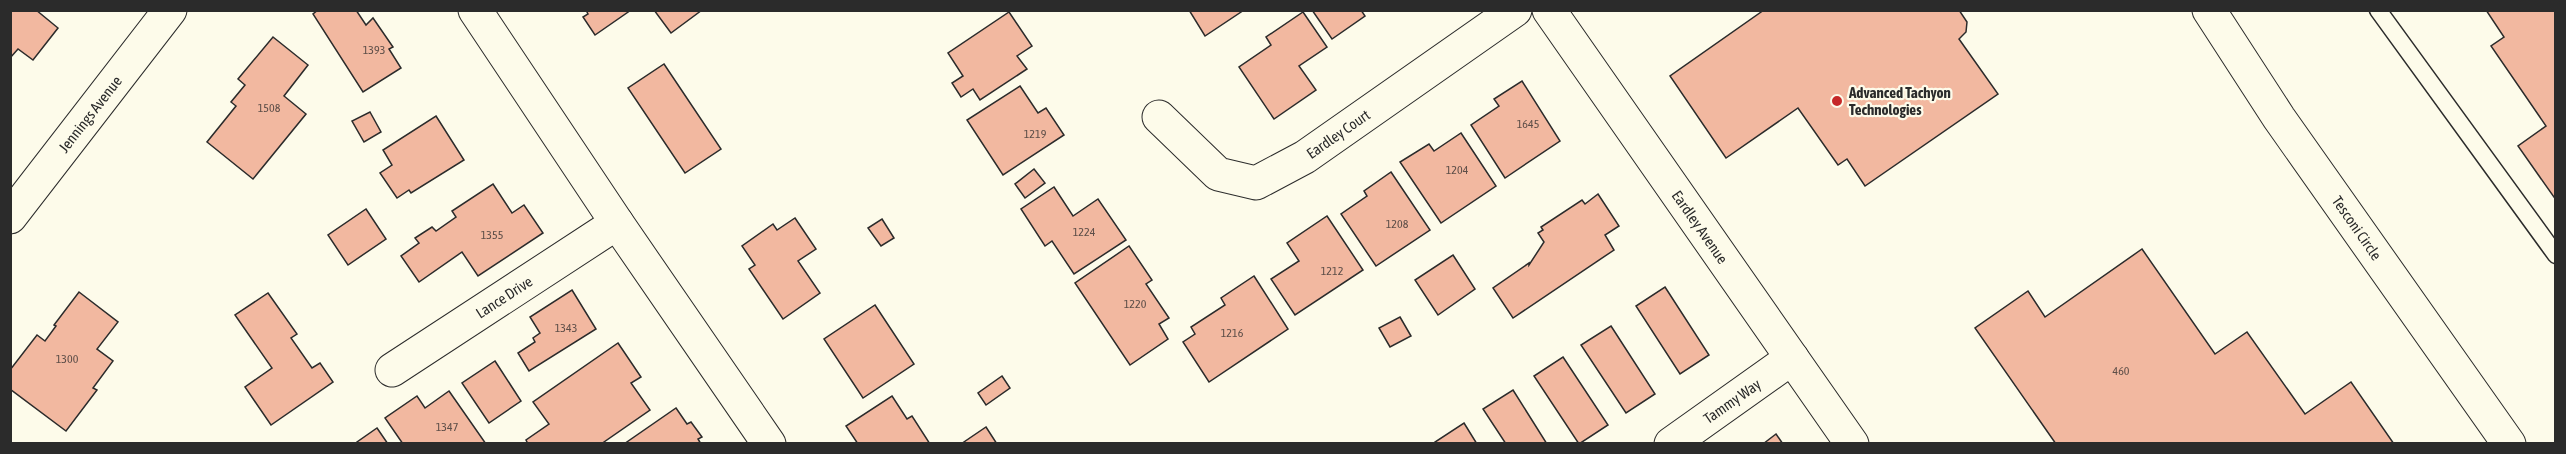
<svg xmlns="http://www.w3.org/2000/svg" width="2566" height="454" font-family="'Asap Condensed',sans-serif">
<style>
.building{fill:#f2b8a0;stroke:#2b2b2b;stroke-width:1.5}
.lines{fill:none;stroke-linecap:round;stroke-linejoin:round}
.service-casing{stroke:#2b2b2b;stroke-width:19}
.minor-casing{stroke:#2b2b2b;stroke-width:35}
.service{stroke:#fdfbea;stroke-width:16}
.minor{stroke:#fdfbea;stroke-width:33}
.poi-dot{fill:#c62828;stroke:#fdfbea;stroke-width:2}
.labels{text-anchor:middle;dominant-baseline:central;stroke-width:4.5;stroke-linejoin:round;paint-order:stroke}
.number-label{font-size:12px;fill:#5d4e48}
.poi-label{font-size:15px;font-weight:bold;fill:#2b2b2b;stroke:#fdfbea;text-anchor:start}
.street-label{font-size:15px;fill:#2b2b2b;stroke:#fdfbea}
</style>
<rect width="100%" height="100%" fill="#fdfbea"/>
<g class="building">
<path d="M10,10H36L58,28L33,60L18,49L10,58Z"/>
<path d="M318,10H356L366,25L373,18L393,47L389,49L401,68L363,92L313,14Z"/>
<path d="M586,10H631L595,35L583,17L588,14Z"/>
<path d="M654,10H702L671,33Z"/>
<path d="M1189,10H1244L1205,36Z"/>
<path d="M1312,10H1361L1365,16L1332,39Z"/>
<path d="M1764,10H1959L1967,22L1966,32L1959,39L1998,94L1865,186L1847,159L1838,165L1798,108L1726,158L1670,76Z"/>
<path d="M2486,10H2556V200L2518,146L2546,126L2491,46L2504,37Z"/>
<path d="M1009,12L1032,46L1017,56L1027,69L980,100L973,89L961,97L952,83L963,76L948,53Z"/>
<path d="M1303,12L1327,47L1299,66L1316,90L1274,119L1239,67L1271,45L1266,37Z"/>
<path d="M273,37L308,65L284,96L306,114L253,179L207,142L236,106L231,102L245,85L238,79Z"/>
<path d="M664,64L721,149L685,173L628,88Z"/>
<path d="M1522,81L1560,141L1505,178L1471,125L1499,106L1494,99Z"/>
<path d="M1020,86L1038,113L1046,108L1064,135L1003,175L967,120Z"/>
<path d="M370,112L381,132L364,142L352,121Z"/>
<path d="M436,116L464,160L411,193L409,190L397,198L380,173L392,165L383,150Z"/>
<path d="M1461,133L1496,186L1441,223L1400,162L1429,144L1434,151Z"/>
<path d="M1034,169L1045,183L1025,198L1015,184Z"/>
<path d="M1391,172L1430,230L1376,266L1341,214L1367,196L1364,191Z"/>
<path d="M493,184L512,213L524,205L543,233L478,276L462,252L419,282L401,256L419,243L415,238L432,227L436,231L456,217L452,211Z"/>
<path d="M1054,187L1073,216L1098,199L1126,240L1074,274L1052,241L1045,246L1021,209Z"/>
<path d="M1598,194L1619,226L1605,235L1614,250L1513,318L1493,288L1529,263V265L1544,242L1538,233L1543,230L1541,227L1582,200L1585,204Z"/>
<path d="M366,209L386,239L348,265L328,235Z"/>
<path d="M1327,216L1363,270L1295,315L1271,279L1299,261L1287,243Z"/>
<path d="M795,218L816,249L798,261L820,293L783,319L749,269L755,265L742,246L773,224L777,230Z"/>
<path d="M882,219L894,238L881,246L868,228Z"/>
<path d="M1129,246L1152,280L1146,284L1169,318L1159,324L1168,339L1130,365L1075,283Z"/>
<path d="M2142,249L2215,354L2247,332L2305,414L2351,382L2394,444H2056L1975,328L2028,291L2045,317Z"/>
<path d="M1453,255L1475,289L1438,315L1415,280Z"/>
<path d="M1254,276L1288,329L1209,382L1183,342L1195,334L1191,327L1225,305L1221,298Z"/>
<path d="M1665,287L1709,355L1680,374L1636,306Z"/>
<path d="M572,290L596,329L529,371L518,353L535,342L533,338L540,333L530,317Z"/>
<path d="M79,292L118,322L97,349L113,361L93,388L97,390L66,431L10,389V370L37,335L45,341L56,326L54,325Z"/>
<path d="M268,293L297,334L291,338L312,368L320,363L333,382L271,425L245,387L272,368L235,315Z"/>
<path d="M875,305L914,364L863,398L824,339Z"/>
<path d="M1400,317L1411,336L1390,347L1379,328Z"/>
<path d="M1611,326L1655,394L1626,413L1581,345Z"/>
<path d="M618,343L641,377L631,383L650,410L601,444H528L526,440L549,424L533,402Z"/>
<path d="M1563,357L1608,425L1579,444L1534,376Z"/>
<path d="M495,361L521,401L489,423L462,383Z"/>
<path d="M1002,376L1010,388L986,405L978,393Z"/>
<path d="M1513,390L1547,444H1506L1483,409Z"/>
<path d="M449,391L486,444H403L385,418L417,396L425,408Z"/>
<path d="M892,396L907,419L912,416L930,444H858L846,426Z"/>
<path d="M676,408L687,424L691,422L702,437L698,439L701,444H624Z"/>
<path d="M1464,423L1477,444H1436L1435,442Z"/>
<path d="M986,427L997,444H961Z"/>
<path d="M377,428L388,444H358L357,442Z"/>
<path d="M1776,434L1783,444H1763Z"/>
</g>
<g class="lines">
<g class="service-casing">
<path id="service" d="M2378,10L2556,255"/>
</g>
<g class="minor-casing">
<g id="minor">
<path d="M475,10L617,223L769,444"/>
<path d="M1549,10L1852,444"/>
<path d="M2209,10L2279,118L2509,444"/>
<path d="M1159,117L1218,174L1256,183L1305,157L1515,10"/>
<path d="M10,217L170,10"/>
<path d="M392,370L617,223"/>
<path d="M1671,444L1792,358"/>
</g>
</g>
<use href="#service" class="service"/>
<use href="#minor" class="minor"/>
</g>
<circle class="poi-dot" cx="1837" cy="101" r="6"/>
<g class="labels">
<g class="number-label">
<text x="374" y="50">1393</text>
<text x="269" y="108">1508</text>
<text x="1528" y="124">1645</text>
<text x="1035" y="134">1219</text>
<text x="1457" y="170">1204</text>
<text x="1397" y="224">1208</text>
<text x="1084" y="232">1224</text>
<text x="492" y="235">1355</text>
<text x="1332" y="271">1212</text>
<text x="1135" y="304">1220</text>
<text x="566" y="328">1343</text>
<text x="1232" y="333">1216</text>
<text x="67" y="359">1300</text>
<text x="2121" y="371">460</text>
<text x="447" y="427">1347</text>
</g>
<g class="poi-label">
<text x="1849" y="92">Advanced Tachyon<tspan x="1849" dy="17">Technologies</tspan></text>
</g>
<g class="street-label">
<text transform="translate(90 114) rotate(-52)">Jennings Avenue</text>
<text transform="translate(1338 134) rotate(-35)">Eardley Court</text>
<text transform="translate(1700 227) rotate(55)">Eardley Avenue</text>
<text transform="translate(2357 228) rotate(55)">Tesconi Circle</text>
<text transform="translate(504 297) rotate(-33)">Lance Drive</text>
<text transform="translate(1732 401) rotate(-35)">Tammy Way</text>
</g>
</g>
<rect width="2566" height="454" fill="none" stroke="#2b2b2b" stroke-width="24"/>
</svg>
